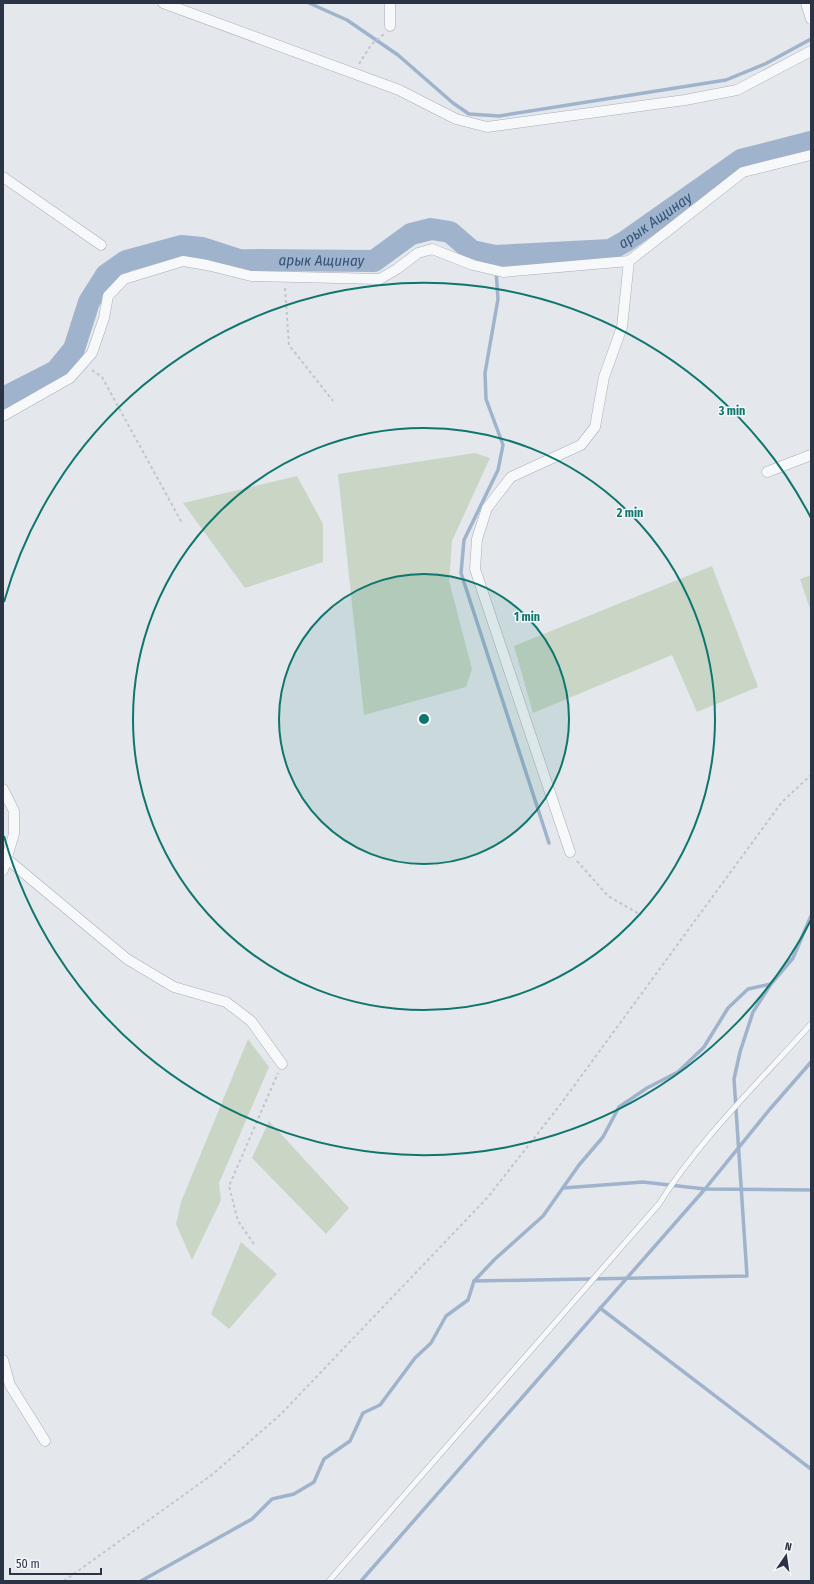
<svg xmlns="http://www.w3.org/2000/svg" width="814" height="1584" font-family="'Fira Sans Condensed',sans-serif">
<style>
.green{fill:#c9d6c5}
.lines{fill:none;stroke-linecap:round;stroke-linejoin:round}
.stream{stroke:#9fb4cc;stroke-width:3.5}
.river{stroke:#9fb4cc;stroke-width:22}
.lane-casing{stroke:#a9aeb7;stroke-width:6}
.street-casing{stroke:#a9aeb7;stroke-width:11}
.path{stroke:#c2c5cb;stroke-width:2;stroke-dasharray:3 3;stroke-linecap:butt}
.lane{stroke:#f7f8fa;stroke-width:5}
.street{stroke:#f7f8fa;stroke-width:10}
.ring{fill:none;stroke:#0f766e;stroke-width:2}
.labels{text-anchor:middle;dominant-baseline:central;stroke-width:3;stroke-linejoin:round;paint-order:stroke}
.water-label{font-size:15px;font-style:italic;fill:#34527a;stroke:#f4f6f9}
.centre{fill:#0f766e;stroke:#f4f6f9;stroke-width:2}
.ring-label{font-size:12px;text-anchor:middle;font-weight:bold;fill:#0f766e;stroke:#f4f6f9;stroke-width:3;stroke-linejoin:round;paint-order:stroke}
</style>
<rect width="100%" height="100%" fill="#e4e7ec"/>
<g class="green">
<path d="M475,453L490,458L452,541L449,581L472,669L466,687L364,715L338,474Z"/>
<path d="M297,476L323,524V562L245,588L183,503Z"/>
<path d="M712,566L758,687L697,712L672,655L533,713L514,646Z"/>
<path d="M811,575V612L800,579Z"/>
<path d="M248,1039L269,1067L219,1183L221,1200L192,1260L176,1224L181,1202Z"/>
<path d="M269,1121L349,1208L326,1234L252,1158Z"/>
<path d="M241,1242L277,1274L229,1329L211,1314Z"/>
</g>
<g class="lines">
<g class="stream">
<path d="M309,3L347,20L398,55L453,103L469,114L499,116L726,80L765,64L811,39"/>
<path d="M495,256L498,299L485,373L486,399L503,445L498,470L464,540L461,573L549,843"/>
<path d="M563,1188L643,1182L705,1189L811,1190"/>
<path d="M474,1281L747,1276L734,1079L740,1052L753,1012L771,984"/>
<path d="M600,1308L811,1469"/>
<path d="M141,1581L252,1519L272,1499L294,1494L314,1482L324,1459L350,1441L363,1413L380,1405L415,1358L431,1343L446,1316L468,1300L474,1281L495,1259L543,1216L579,1165L603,1137L619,1107L647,1088L678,1072L704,1047L728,1008L748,989L771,984L793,958L811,916"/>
<path d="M361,1581L705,1189L770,1109L811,1062"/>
</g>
<path class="river" id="s1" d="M3,398L56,371L74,349L89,302L106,275L126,261L181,246L202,248L239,260L374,261L411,234L431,229L450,232L472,251L495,256L610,250L626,241L741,160L811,142"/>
<g class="lane-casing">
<path id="lane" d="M329,1581L659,1204C699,1140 760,1081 811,1024"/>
</g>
<g class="street-casing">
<g id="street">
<path d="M163,3L399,90L456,119L487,127L685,100L737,90L811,51"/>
<path d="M390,3V26"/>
<path d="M806,3L811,19"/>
<path d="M3,177L101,245"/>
<path d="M3,416L70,378L92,353L104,318L108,296L124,279L183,261L207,265L251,276L380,279L397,269L418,253L432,249L473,265L503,272L629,261L743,172L811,155"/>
<path d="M767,472L811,455"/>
<path d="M3,789L14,811V834L3,870"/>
<path d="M570,852L475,569L477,539L487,508L511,477L581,445L595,427L604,377L622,327L629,261"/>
<path d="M7,859L127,959L174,987L226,1002L251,1021L282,1064"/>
<path d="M3,1360L10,1385L45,1441"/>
</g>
</g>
<g class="path">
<path d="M359,64L371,45L384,34"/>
<path d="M285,288L289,345L333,401"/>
<path d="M92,370L102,377L182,523"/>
<path d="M577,861L608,896L641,915"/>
<path d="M254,1244L238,1221L229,1186L278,1073"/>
<path d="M64,1581L213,1474L281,1414L488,1197L560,1105L782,802L811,775"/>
</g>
<use href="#lane" class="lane"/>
<use href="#street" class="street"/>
</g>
<circle cx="424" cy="719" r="145" fill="#0f766e" fill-opacity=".12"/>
<g class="ring">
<circle cx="424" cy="719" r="145"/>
<circle cx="424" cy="719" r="291"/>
<path d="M811 920A436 436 0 0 1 4 836M4 602A436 436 0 0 1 811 518"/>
</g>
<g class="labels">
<g class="water-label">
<text stroke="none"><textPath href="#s1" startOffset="753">арык Ащинау</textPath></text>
<text stroke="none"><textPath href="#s1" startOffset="393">арык Ащинау</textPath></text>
</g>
</g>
<circle cx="424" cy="719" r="6" class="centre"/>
<g class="ring-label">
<text x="732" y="415">3 min</text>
<text x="630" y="517">2 min</text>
<text x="527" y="621">1 min</text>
</g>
<rect width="814" height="1584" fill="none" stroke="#2b3445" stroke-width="8"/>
<g transform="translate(786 1556) rotate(13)" stroke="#f4f6f9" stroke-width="3" paint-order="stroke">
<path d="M0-3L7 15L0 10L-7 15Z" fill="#2b3445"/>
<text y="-6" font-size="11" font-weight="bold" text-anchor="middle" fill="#2b3445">N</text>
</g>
<path d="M10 1568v6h91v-6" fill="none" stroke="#2b3445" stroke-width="2"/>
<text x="16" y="1568" font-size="12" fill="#2b3445" stroke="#f4f6f9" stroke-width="3" paint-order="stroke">50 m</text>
</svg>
